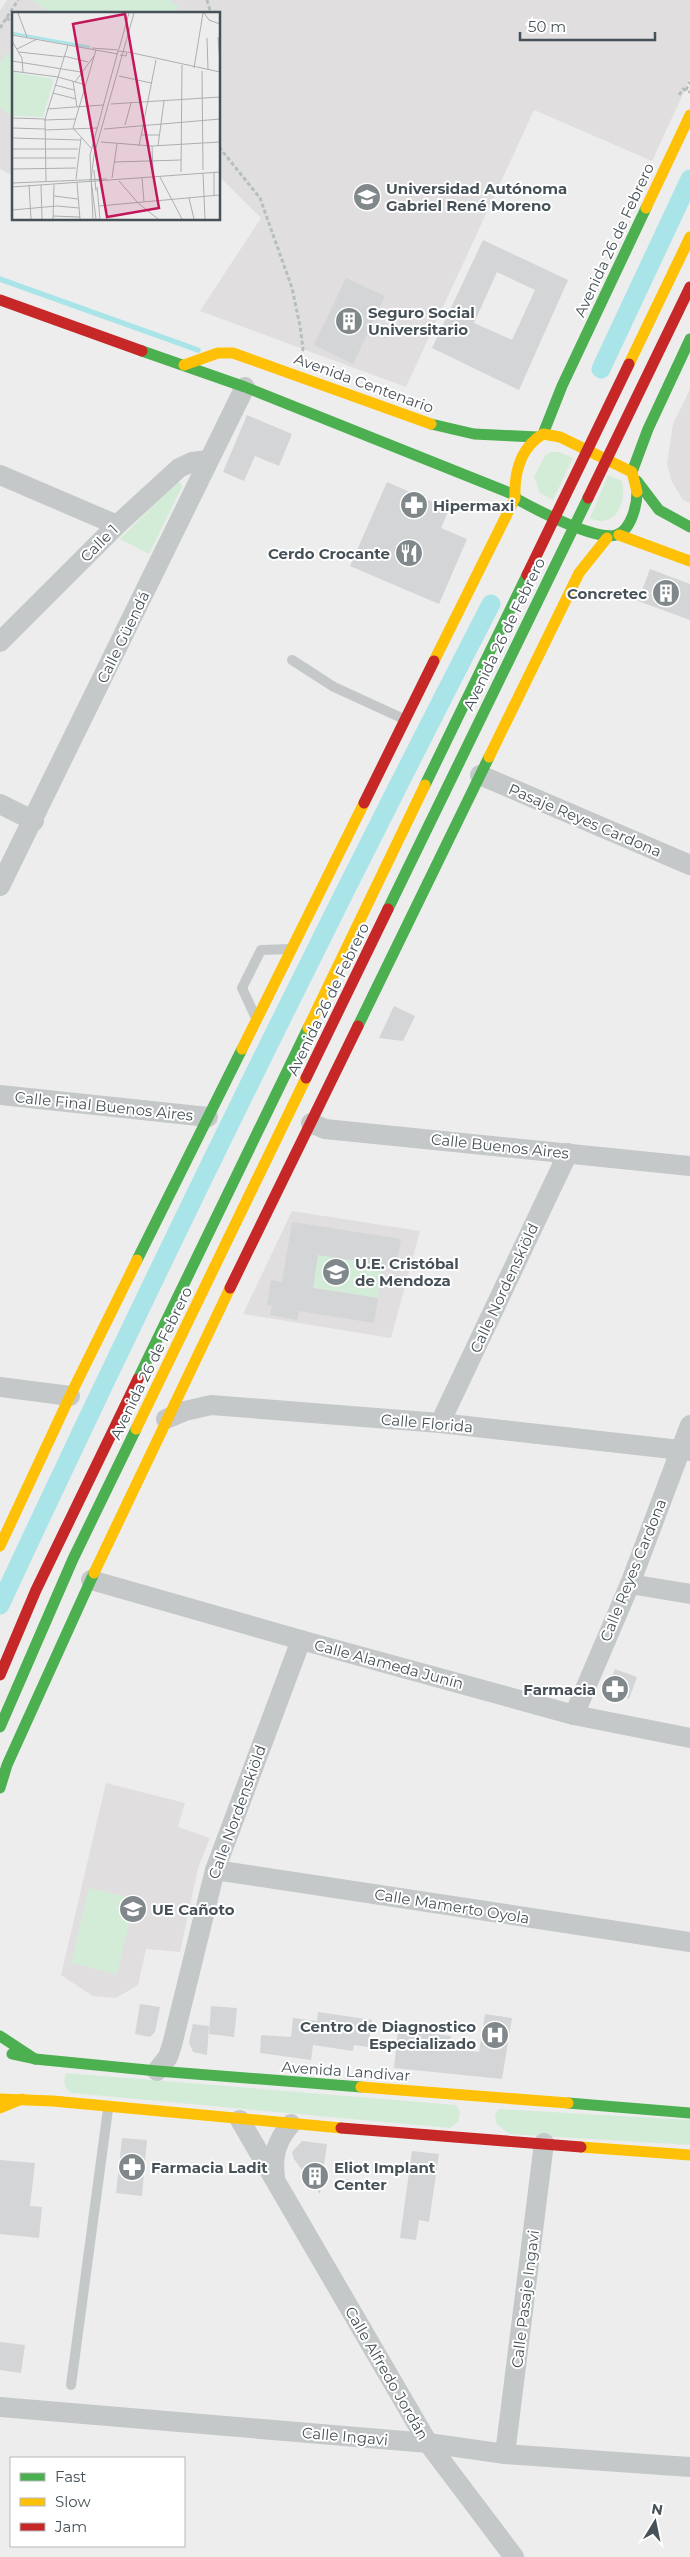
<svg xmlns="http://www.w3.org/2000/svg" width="690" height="2557" font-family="Montserrat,sans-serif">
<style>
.education{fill:#e0dedf}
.green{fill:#d2ecd8}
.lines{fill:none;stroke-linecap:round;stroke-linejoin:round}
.stream{stroke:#a9e5e8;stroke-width:5.5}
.canal{stroke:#a9e5e8;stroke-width:19}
.building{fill:#d4d5d6;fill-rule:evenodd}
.path{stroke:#b5c0bb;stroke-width:3;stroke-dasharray:4 2.5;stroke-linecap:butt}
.lane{stroke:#c4c8c9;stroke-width:10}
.street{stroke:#c4c8c9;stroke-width:20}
.fast{stroke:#4caf50;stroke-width:11}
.slow{stroke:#ffc107;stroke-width:11}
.jam{stroke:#c62828;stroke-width:11}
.labels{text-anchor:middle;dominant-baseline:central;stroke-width:4;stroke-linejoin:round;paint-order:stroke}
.poi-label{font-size:15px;font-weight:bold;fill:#465258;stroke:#fff;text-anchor:start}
.street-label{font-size:15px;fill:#465258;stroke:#fff}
.inset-river{fill:none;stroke:#a9e5e8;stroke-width:2.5}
.inset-road{fill:none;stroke:#abafb1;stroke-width:1}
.view{fill:#c2185b;fill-opacity:0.15;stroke:#c2185b;stroke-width:2.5}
.inset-edge{fill:none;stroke:#465258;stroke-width:2.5}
</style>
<rect width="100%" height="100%" fill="#eeeded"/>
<g class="education">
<path d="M7,0H690V79L652,161L534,110L406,387L200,311L261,218L219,176V14H14V176L0,169V11Z"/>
<path d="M690,389V503L683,500L672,482L667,464L673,424Z"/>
<path d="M292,1211L420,1231L391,1338L243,1314Z"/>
<path d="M106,1783L185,1803L178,1827L210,1838L198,1868L180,1952L146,1949L138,1985L116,1998L93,1996L61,1975Z"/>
</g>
<g class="green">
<path d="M31,0H169L179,6L174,14H53Z"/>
<path d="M6,53L14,58V117L0,108V63Z"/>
<path d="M551,452H559L573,458L553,500L540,493L534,477L545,455Z"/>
<path d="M608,475L622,481C627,503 615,530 590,518Z"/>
<path d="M177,482L181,483L182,487L149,554L120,539Z"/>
<path d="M318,1255L383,1265L378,1298L313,1288Z"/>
<path d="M89,1888L135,1899L117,1974L71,1963Z"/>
<path d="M66,2073L456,2105L460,2112L458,2122L450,2128L71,2093C64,2087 63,2083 66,2073Z"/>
<path d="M499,2109L690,2120V2145L509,2134L496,2123L495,2115Z"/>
</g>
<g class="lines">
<path class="stream" d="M0,279L198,350"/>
<g class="canal">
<path d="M601,369L690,179"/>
<path d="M0,1605C157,1268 321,934 491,604"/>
</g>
</g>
<g class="building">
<path d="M483,240L568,280L519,390L432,348ZM497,272L535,290L512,340L474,323Z"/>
<path d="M346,278L385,296L353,364L314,345Z"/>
<path d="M247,415L292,434L279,466L255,456L244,481L223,472Z"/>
<path d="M387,482L449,509L441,528L467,539L439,604L350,566Z"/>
<path d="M650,569L690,584V620L638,601Z"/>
<path d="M394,1006L415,1016L403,1041L379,1038Z"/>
<path d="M292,1222L401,1239L396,1267L318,1255L313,1288L378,1298L374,1323L299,1311L297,1320L270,1315L272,1306L267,1305L271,1280L282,1282Z"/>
<path d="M615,1669L637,1677L629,1699L607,1690Z"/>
<path d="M140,2004L160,2007L155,2032L150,2037L135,2034Z"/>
<path d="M211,2006L237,2008L234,2037L209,2034Z"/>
<path d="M318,2012L372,2020L368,2047L354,2045L353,2051L313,2045L311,2060L260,2053L261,2035L291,2037L293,2018L317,2021Z"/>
<path d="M485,2014L512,2018L502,2079L394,2068L398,2029L451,2036L449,2049L479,2052Z"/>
<path d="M193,2024L209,2026L207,2055L193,2052L189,2042Z"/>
<path d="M122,2138L147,2140L142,2196L116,2193Z"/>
<path d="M302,2141L327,2144L320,2194L294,2159L292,2152Z"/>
<path d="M412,2151L439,2154L429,2222L419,2220L416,2240L400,2238Z"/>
<path d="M0,2160L35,2163L30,2206L42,2207L39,2238L0,2234Z"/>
<path d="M0,2342L25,2345L21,2373L0,2370Z"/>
</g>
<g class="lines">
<g class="path">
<path d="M207,0L211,14"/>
<path d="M6,18L14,22"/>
<path d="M0,28L18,0"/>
<path d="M686,90L690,82"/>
<path d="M679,95L683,89L690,92"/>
<path d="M219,147L260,198L292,288L300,326L303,349L301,355"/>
</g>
<g class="lane">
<path d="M292,660L334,687L404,719"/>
<path d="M255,1016L242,988L261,950L290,949"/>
<path d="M71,2385L108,2109"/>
</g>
<g class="street">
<path d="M0,475L117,525"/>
<path d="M0,642L117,525L179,468L192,462L208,460"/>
<path d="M480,775L690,865"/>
<path d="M0,804L34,821"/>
<path d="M0,886L245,387"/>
<path d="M0,1095L208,1117"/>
<path d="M311,1123L325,1129L690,1166"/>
<path d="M0,1387L70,1396"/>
<path d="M166,1419L185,1411L211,1405L440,1423L690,1451"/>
<path d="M440,1423L568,1153"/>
<path d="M91,1580L301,1640L574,1715L690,1738"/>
<path d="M630,1584L690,1594"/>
<path d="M574,1715L630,1584L690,1425"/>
<path d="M215,1870L690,1942"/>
<path d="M157,2071L168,2057L172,2045L215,1870L301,1640"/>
<path d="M240,2120L428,2443L514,2557"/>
<path d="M275,2177C272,2155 277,2140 291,2124"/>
<path d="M0,2407L428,2443L505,2454L690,2467"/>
<path d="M505,2454L544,2143"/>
</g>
<g class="fast">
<path d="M142,351L245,387L515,495"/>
<path d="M431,424L474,434L537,437"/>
<path d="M543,434L562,386L646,208"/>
<path d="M632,472L648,429L690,339"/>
<path d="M637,481L659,510L690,527"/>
<path d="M515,498C535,509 595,541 616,535C631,531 637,505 637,492"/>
<path d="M425,785L527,575"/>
<path d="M388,909L588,498"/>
<path d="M358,1026L489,757"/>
<path d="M137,1260L242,1049"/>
<path d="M138,1379L308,1028"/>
<path d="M0,1727L73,1559L136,1429"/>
<path d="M0,1788L7,1765L94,1573"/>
<path d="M0,2036L35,2059"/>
<path d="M12,2054L35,2059L157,2071L361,2087"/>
<path d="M568,2103L690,2113"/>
</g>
<g class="slow">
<path d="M646,208L690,115"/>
<path d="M629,364L690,237"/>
<path d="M184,365L218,353H233L431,424"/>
<path d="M619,535L690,561"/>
<path d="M434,661L515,498C514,472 520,448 543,434L560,437L632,472L637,492"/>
<path d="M489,757L579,573L607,538"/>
<path d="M308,1028L425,785"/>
<path d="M242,1049L364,803"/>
<path d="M136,1429L306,1078"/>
<path d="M0,1546L70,1396L137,1260"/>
<path d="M94,1573L230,1288"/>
<path d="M361,2087L568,2103"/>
<path d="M0,2099L53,2101L341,2128"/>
<path d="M0,2108L22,2099"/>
<path d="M581,2147L690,2155"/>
</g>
<g class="jam">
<path d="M0,300L142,351"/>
<path d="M588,498L690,287"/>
<path d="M527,575L629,364"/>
<path d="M364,803L434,661"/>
<path d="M306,1078L388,909"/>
<path d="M230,1288L358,1026"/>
<path d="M0,1675L36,1590L138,1379"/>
<path d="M341,2128L581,2147"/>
</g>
</g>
<defs>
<g id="university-disc" transform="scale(1.4375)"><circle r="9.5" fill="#81888c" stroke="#fff"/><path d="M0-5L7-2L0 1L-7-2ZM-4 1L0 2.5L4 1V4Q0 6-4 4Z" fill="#fff"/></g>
<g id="building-disc" transform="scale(1.4375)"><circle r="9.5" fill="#81888c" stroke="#fff"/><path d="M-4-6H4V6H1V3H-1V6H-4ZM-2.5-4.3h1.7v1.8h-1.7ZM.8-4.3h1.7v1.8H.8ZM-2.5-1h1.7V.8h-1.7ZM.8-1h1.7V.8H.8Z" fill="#fff"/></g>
<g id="pharmacy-disc" transform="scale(1.4375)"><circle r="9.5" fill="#81888c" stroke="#fff"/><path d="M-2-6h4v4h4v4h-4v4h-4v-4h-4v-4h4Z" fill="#fff"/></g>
<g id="restaurant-disc" transform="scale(1.4375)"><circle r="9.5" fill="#81888c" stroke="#fff"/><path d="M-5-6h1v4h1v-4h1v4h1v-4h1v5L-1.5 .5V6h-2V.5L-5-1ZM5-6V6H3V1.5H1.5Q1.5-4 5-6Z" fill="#fff"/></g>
<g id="school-disc" transform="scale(1.4375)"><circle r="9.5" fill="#81888c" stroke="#fff"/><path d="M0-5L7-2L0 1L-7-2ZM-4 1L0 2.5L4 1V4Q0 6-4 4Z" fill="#fff"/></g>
<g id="hospital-disc" transform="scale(1.4375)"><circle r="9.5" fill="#81888c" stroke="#fff"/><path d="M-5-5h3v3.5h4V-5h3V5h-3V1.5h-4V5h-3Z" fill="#fff"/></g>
</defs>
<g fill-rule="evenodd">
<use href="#university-disc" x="367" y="197"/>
<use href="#building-disc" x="349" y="321"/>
<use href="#pharmacy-disc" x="414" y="505"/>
<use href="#restaurant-disc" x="409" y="553"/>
<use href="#building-disc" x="666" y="593"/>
<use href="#school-disc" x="336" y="1272"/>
<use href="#pharmacy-disc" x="615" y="1689"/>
<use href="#school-disc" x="133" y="1909"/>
<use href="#hospital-disc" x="495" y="2035"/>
<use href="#pharmacy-disc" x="132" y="2167"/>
<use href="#building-disc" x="315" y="2176"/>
</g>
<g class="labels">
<g class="poi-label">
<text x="386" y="188">Universidad Autónoma<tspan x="386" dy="17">Gabriel René Moreno</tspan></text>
<text x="368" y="312">Seguro Social<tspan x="368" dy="17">Universitario</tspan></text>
<text x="433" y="505">Hipermaxi</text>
<text x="390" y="553" text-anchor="end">Cerdo Crocante</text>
<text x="647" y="593" text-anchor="end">Concretec</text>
<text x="355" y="1263">U.E. Cristóbal<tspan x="355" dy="17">de Mendoza</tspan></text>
<text x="596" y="1689" text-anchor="end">Farmacia</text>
<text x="152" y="1909">UE Cañoto</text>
<text x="476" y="2026" text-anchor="end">Centro de Diagnostico<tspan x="476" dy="17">Especializado</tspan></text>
<text x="151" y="2167">Farmacia Ladit</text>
<text x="334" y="2167">Eliot Implant<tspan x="334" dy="17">Center</tspan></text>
</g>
<g class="street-label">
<text transform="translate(614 240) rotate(-65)">Avenida 26 de Febrero</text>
<text transform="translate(364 383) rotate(20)">Avenida Centenario</text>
<text transform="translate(99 543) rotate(-45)">Calle 1</text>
<text transform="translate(504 634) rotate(-64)">Avenida 26 de Febrero</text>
<text transform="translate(123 637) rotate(-64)">Calle Güendá</text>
<text transform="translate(585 820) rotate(23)">Pasaje Reyes Cardona</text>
<text transform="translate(328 999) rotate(-64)">Avenida 26 de Febrero</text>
<text transform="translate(104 1106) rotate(6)">Calle Final Buenos Aires</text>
<text transform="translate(500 1146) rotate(6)">Calle Buenos Aires</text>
<text transform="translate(504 1288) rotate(-65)">Calle Nordenskiöld</text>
<text transform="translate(151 1363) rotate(-64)">Avenida 26 de Febrero</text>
<text transform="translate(427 1423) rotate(5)">Calle Florida</text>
<text transform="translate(633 1570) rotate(-68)">Calle Reyes Cardona</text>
<text transform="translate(389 1664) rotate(15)">Calle Alameda Junín</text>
<text transform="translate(237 1812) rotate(-70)">Calle Nordenskiöld</text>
<text transform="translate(452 1906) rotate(9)">Calle Mamerto Oyola</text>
<text transform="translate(346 2071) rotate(4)">Avenida Landivar</text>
<text transform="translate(525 2299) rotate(-83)">Calle Pasaje Ingavi</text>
<text transform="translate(387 2373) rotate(60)">Calle Alfredo Jordán</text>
<text transform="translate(345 2436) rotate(5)">Calle Ingavi</text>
</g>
</g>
<g transform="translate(12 12)">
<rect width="208" height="208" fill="#eeeded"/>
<path d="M0,60L42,67L31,105L0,104Z" fill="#d2ecd8"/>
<path class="inset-river" d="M0,21L78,35"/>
<path class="inset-road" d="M6,1L15,25M192,1L197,8L208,12M0,23L106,42M206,25L208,52M195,26L196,58M0,29L10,46L11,60M80,36L107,38M5,37L25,27M107,37L117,1M7,40L52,45M116,40L208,60M52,44L76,50M0,49L69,60M182,56L191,1M0,59L46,65L74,73M190,59L191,158M107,64L139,71M61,69L65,95M63,70L82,44M43,73L62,78M41,81L64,87M99,92L208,85M35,97L91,93M0,106L33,107M32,108L64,107M113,113L119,91M0,116L33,117M92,117L208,107M33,118L85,116M129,123H147M0,126L68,128M89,130L140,134L208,130M127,134L144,48M140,134L141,162M146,134L152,89M79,136L61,116L84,38M0,137H66M0,146H64M102,150L169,148M0,157L64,156M82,158L84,179M169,160L170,53M202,160V184M191,161L193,207M148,165L170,207M100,166L105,132M130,166L132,190M64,167L69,126M34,169L33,107L56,33M107,169L126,191L146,207M0,171L95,167M65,171L68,207M17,173L19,207M29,173L30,207M0,175L208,160M85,175L88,207M42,184L66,187M177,186L182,207M87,194L208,183M0,198L45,194L67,196M41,204L68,205M41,207L42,173M81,207L78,143L106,39L115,40L114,44L108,43M84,207L79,168L82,143L122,1"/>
<path class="view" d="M113,2L147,196L95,205L61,12Z"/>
<rect width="208" height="208" class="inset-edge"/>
</g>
<rect x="10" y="2457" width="175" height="90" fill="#ffffff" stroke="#b5babc"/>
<rect x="20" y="2473" width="25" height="8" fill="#4caf50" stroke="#b5babc"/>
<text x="55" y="2482" font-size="15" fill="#465258">Fast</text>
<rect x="20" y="2498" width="25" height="8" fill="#ffc107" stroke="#b5babc"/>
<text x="55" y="2507" font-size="15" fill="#465258">Slow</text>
<rect x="20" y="2523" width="25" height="8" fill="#c62828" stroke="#b5babc"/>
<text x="55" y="2532" font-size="15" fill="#465258">Jam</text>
<g transform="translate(655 2522) rotate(10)" stroke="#ffffff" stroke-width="4" paint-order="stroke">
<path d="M0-4L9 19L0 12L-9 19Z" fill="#465258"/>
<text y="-8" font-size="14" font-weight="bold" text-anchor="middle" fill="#465258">N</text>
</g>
<path d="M520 32v8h135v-8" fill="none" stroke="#465258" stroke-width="2.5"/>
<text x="528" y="32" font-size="15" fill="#465258" stroke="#ffffff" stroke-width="4" paint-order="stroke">50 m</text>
</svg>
